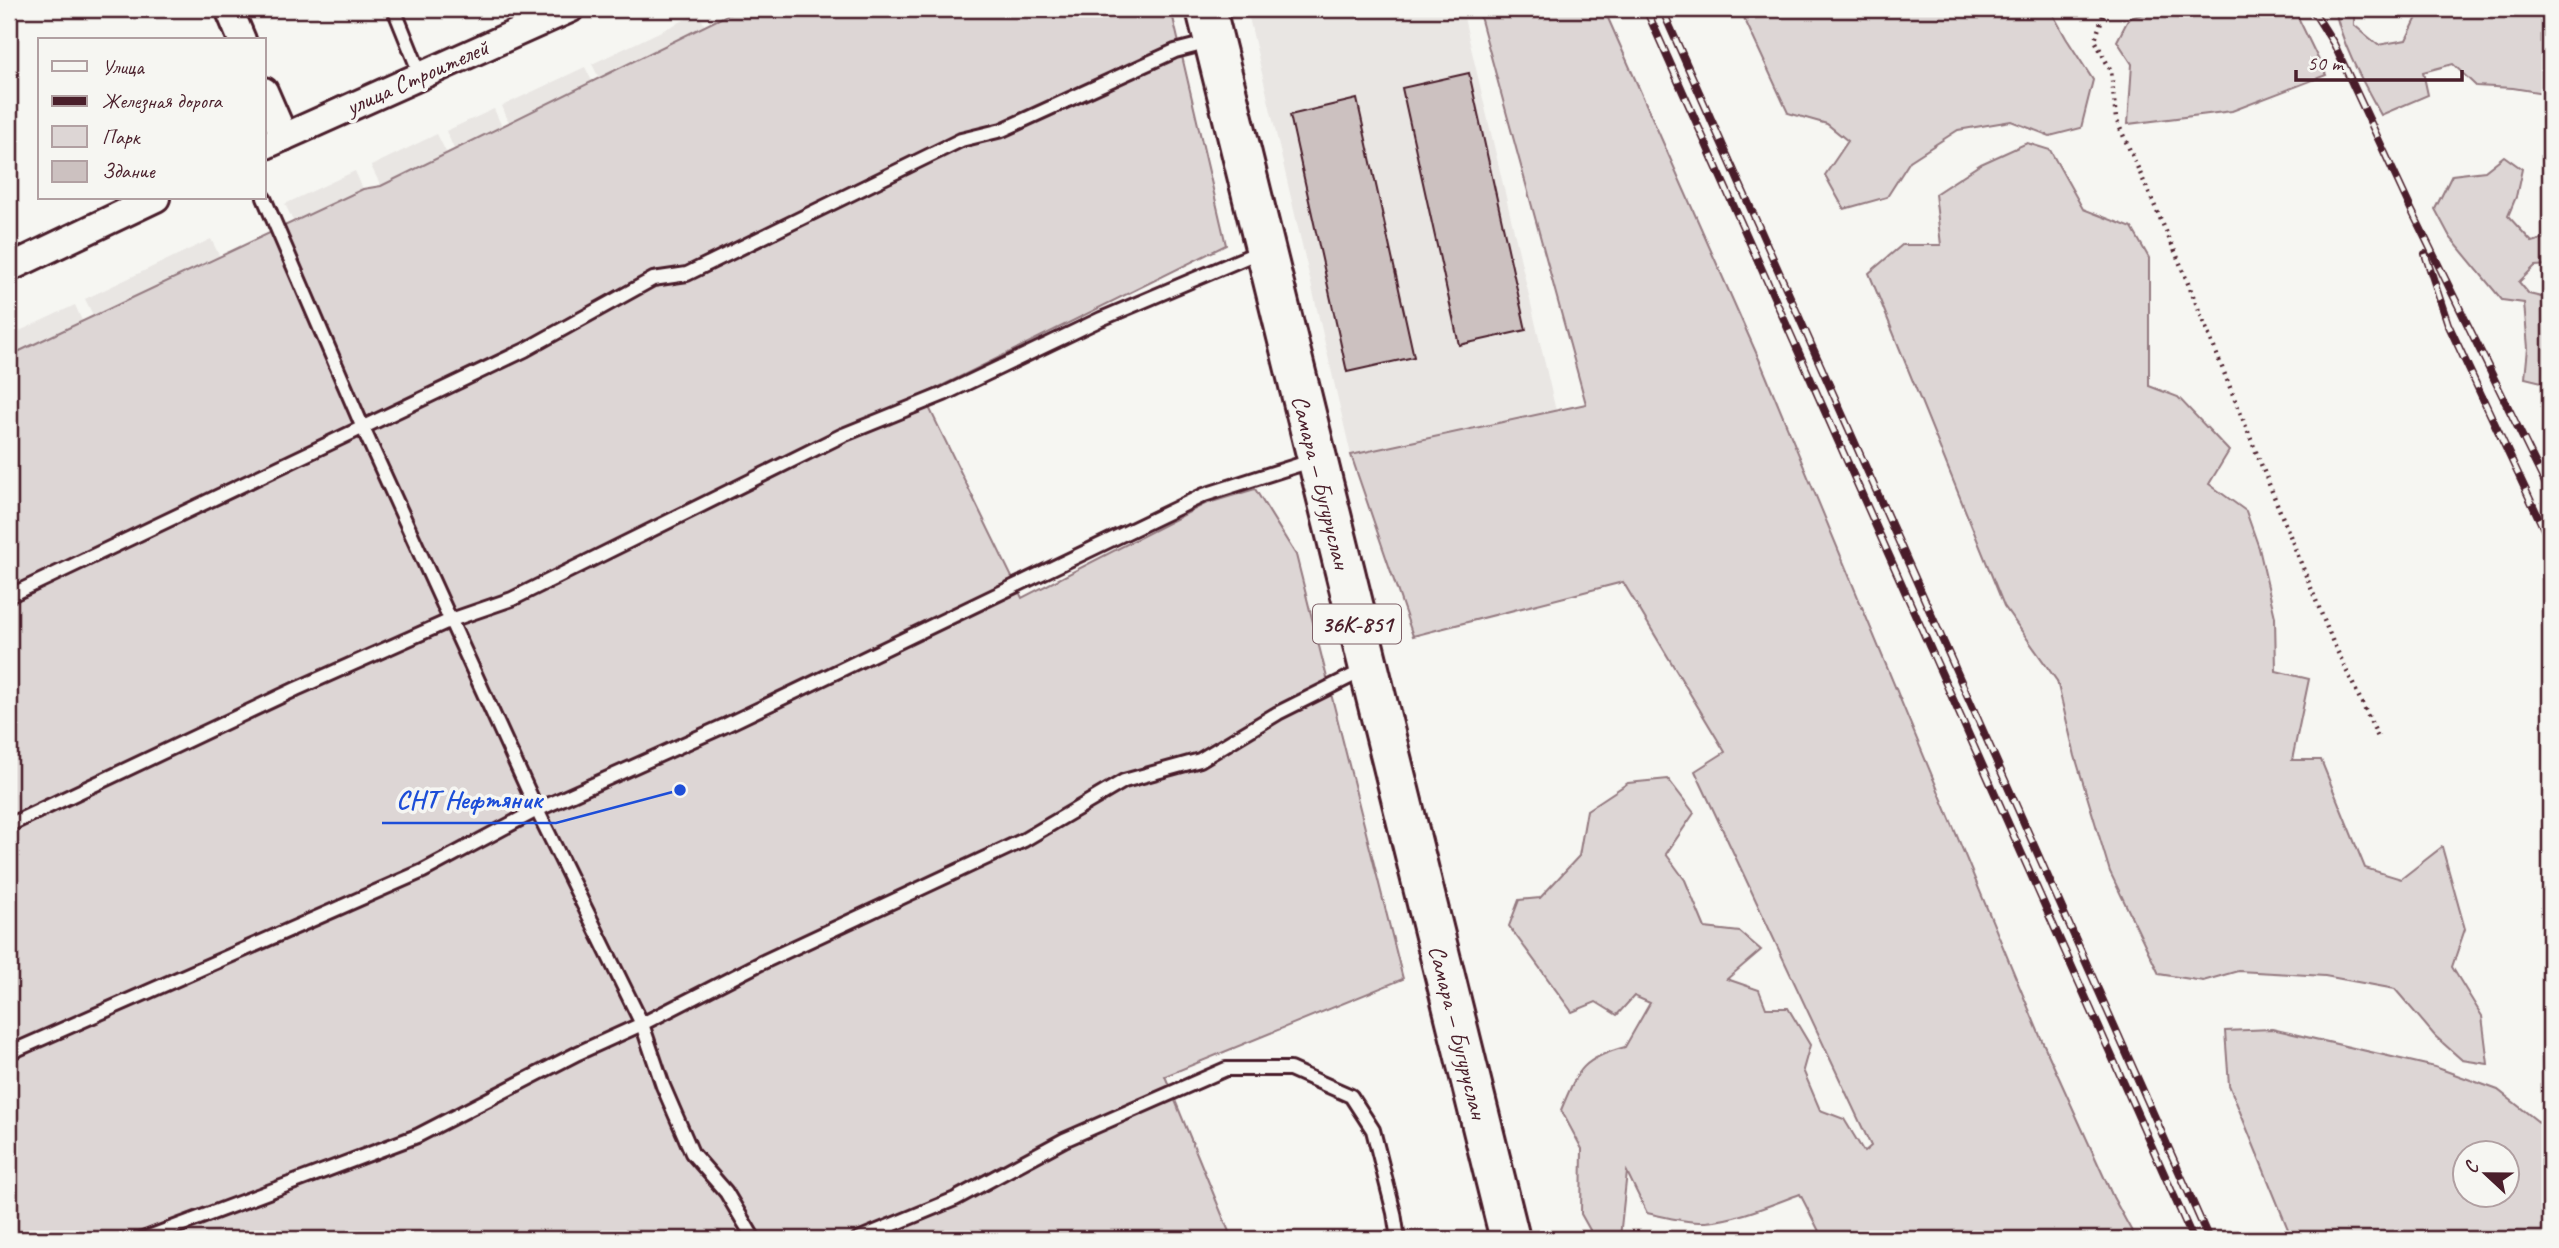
<svg xmlns="http://www.w3.org/2000/svg" width="2559" height="1248" font-family="Caveat,sans-serif">
<style>
.built{fill:#e9e6e3}
.green{fill:#ddd6d5;stroke:#947a80;stroke-width:2;fill-rule:evenodd}
.building{fill:#ccc1c0;stroke:#4a1f2b;stroke-width:2}
.lines{fill:none;stroke-linecap:round;stroke-linejoin:round}
.lane-casing{stroke:#4a1f2b;stroke-width:18}
.street-casing{stroke:#4a1f2b;stroke-width:32}
.primary-casing{stroke:#4a1f2b;stroke-width:44}
.path{stroke:#4a1f2b;stroke-width:4.5;stroke-dasharray:2 5;stroke-linecap:butt}
.lane{stroke:#f6f6f2;stroke-width:12}
.street{stroke:#f6f6f2;stroke-width:26}
.primary{stroke:#f6f6f2;stroke-width:38}
.rail-casing{stroke:#4a1f2b;stroke-width:8}
.rail{stroke:#f6f6f2;stroke-width:5;stroke-dasharray:16;stroke-linecap:butt}
.labels{text-anchor:middle;dominant-baseline:central;stroke-width:7;stroke-linejoin:round;paint-order:stroke}
.shield{fill:#f6f6f2;stroke:#7e6067;stroke-width:2}
.shield-label{font-size:23px;font-weight:bold;fill:#4a1f2b}
.street-label{font-size:24px;fill:#4a1f2b;stroke:#f6f6f2}
.leader{fill:none;stroke:#1d4ed8;stroke-width:2.5}
.callout-dot{fill:#1d4ed8;stroke:#f6f6f2;stroke-width:2.5}
.callout-label{font-size:26px;text-anchor:middle;font-weight:bold;fill:#1d4ed8;stroke:#f6f6f2;stroke-width:7;stroke-linejoin:round;paint-order:stroke}
</style>
<rect width="100%" height="100%" fill="#f6f6f2"/>
<filter id="ink" filterUnits="userSpaceOnUse"><feTurbulence type="fractalNoise" baseFrequency=".0143" numOctaves="2"/><feDisplacementMap in="SourceGraphic" scale="14" xChannelSelector="R" yChannelSelector="G"/><feConvolveMatrix kernelMatrix="1 2 1 2 8 2 1 2 1" color-interpolation-filters="sRGB"/></filter>
<g filter="url(#ink)">
<g class="built">
<path d="M1247,9H1462L1556,411L1351,455Z"/>
<path d="M699,13L707,31L601,82L592,64Z"/>
<path d="M585,67L594,85L510,125L502,106Z"/>
<path d="M494,109L503,129L455,151L446,131Z"/>
<path d="M437,134L447,154L381,186L371,166Z"/>
<path d="M355,171L363,189L293,221L285,204Z"/>
<path d="M211,239L220,257L94,317L85,299Z"/>
<path d="M75,305L84,325L9,360V336Z"/>
</g>
<g class="green">
<path d="M739,9H1171L1226,245L923,395L1022,598L1205,504L1255,489L1296,555L1403,979L1165,1076L1232,1239H9V356L363,189L381,186Z"/>
<path d="M1478,9H1604L1762,366L2040,1036L2113,1197L2136,1239H1823L1800,1194C1770,1205 1739,1219 1706,1222C1687,1223 1666,1217 1647,1213L1627,1172L1620,1237L1613,1239H1595L1581,1214L1582,1149L1561,1110C1578,1070 1581,1059 1625,1047L1650,1003L1634,996L1617,1015L1596,1002L1572,1012L1509,926L1519,900L1540,898L1579,856L1587,810L1628,783L1668,779L1694,813L1666,854L1685,880L1705,928L1740,932L1761,950L1727,979L1759,990L1766,1008H1788L1810,1045L1803,1070L1820,1110L1844,1119L1864,1152L1871,1146L1695,771L1725,752L1623,582L1413,636L1351,455L1586,404Z"/>
<path d="M1740,9H2050L2066,38L2093,80L2081,128L2050,136L2011,121L1958,130L1910,161L1887,197L1844,209L1825,175L1848,141L1827,124L1788,113Z"/>
<path d="M2162,9H2294L2326,75L2232,111L2128,124L2132,64L2117,41L2129,18Z"/>
<path d="M2335,9H2354V25L2378,45L2406,40L2421,9H2550V94L2513,88L2476,86L2453,64L2423,72L2428,95L2381,115C2363,82 2342,46 2335,9Z"/>
<path d="M2027,143L2050,150L2083,209L2132,228L2149,258V386L2178,397L2229,451L2209,484L2246,511L2259,548L2275,617L2276,671L2309,679L2292,760H2321L2365,868L2401,879L2442,847L2465,929L2452,967L2482,1016L2488,1064L2462,1060L2435,1036L2395,989L2325,976L2238,971L2203,981L2159,974L2110,872L2075,756L2057,681L2004,606L1869,273L1902,245H1941L1935,194L1981,164Z"/>
<path d="M2504,156L2522,169L2516,197L2508,216L2532,242L2550,237V265L2535,266L2519,282L2529,294L2550,299V384L2525,378L2528,348L2524,303L2502,300L2450,237L2435,209L2452,175L2485,171Z"/>
<path d="M2272,1029L2435,1067L2498,1090L2550,1131V1239H2292L2229,1085L2225,1031ZM2464,1154H2506V1196H2464Z"/>
</g>
<g class="building">
<path d="M1469,73L1526,330L1459,345L1402,88Z"/>
<path d="M1357,99L1414,357L1347,372L1290,115Z"/>
</g>
<g class="lines">
<g class="lane-casing">
<g id="lane">
<path d="M394,9L421,76"/>
<path d="M264,198L363,428L537,810L642,1024L663,1086L692,1153L726,1192L754,1239"/>
<path d="M9,596L525,350L653,279L687,274L961,140L1002,130L1175,51L1210,42"/>
<path d="M9,825L296,689L451,620L512,599L843,435L944,394L1101,319L1261,251"/>
<path d="M9,1053L423,871L537,810L724,726L1204,495L1314,460"/>
<path d="M143,1239L417,1136L578,1053L642,1024L761,963L1024,840L1124,781L1200,760L1278,713L1364,670"/>
<path d="M858,1239L955,1199L1064,1140L1226,1069H1290L1351,1096L1373,1130L1394,1213L1398,1239"/>
</g>
</g>
<g class="street-casing">
<g id="street">
<path d="M229,9L242,40"/>
<path d="M264,91L284,137"/>
<path d="M264,146L570,9"/>
<path d="M9,268L156,198"/>
</g>
</g>
<g class="primary-casing">
<path id="primary" d="M1206,9L1510,1239"/>
</g>
<path class="path" d="M2105,9L2095,40L2111,71L2116,119L2177,256L2332,640L2378,737"/>
<use href="#lane" class="lane"/>
<use href="#street" class="street"/>
<use href="#primary" class="primary"/>
<g class="rail-casing">
<g id="rail">
<path d="M1646,9L2193,1239"/>
<path d="M1662,9L2209,1239"/>
<path d="M2312,9L2334,44L2409,205L2550,493"/>
<path d="M2425,254L2448,324L2550,542"/>
</g>
</g>
<use href="#rail" class="rail"/>
</g>
</g>
<g class="labels">
<rect class="shield" x="1313" y="604.5" width="88" height="39" rx="5"/>
<g class="shield-label">
<text x="1357" y="624">36К-851</text>
</g>
<g class="street-label">
<text transform="translate(417 77) rotate(-24)">улица Строителей</text>
<text transform="translate(1321 482) rotate(76)">Самара — Бугуруслан</text>
<text transform="translate(1458 1032) rotate(76)">Самара — Бугуруслан</text>
</g>
</g>
<path class="leader" d="M680 790L556 823H382"/>
<circle class="callout-dot" cx="680" cy="790" r="7"/>
<g class="callout-label">
<text x="469" y="808">СНТ Нефтяник</text>
</g>
<rect width="2559" height="1248" fill="none" stroke="#f6f6f2" stroke-width="35"/>
<rect x="18" y="18" width="2524" height="1213" fill="none" stroke="#4a1f2b" stroke-width="2.5" filter="url(#ink)"/>
<rect x="38" y="38" width="228" height="161" fill="#f6f6f2" stroke="#b1a0a2" stroke-width="2"/>
<rect x="52" y="61" width="35" height="10" fill="#f6f6f2" stroke="#b1a0a2" stroke-width="2"/>
<text x="102" y="74" font-size="21" fill="#4a1f2b">Улица</text>
<rect x="52" y="96" width="35" height="10" fill="#4a1f2b" stroke="#b1a0a2" stroke-width="2"/>
<text x="102" y="108" font-size="21" fill="#4a1f2b">Железная дорога</text>
<rect x="52" y="126" width="35" height="21" fill="#ddd6d5" stroke="#b1a0a2" stroke-width="2"/>
<text x="102" y="144" font-size="21" fill="#4a1f2b">Парк</text>
<rect x="52" y="161" width="35" height="21" fill="#ccc1c0" stroke="#b1a0a2" stroke-width="2"/>
<text x="102" y="178" font-size="21" fill="#4a1f2b">Здание</text>
<g transform="translate(2486 1174) rotate(292)"><circle r="33" fill="#f6f6f2" stroke="#b1a0a2" stroke-width="2"/>
<path d="M0-5L12 26L0 18L-12 26Z" fill="#4a1f2b"/>
<text y="-10" font-size="19" font-weight="bold" text-anchor="middle" fill="#4a1f2b">С</text>
</g>
<path d="M2296 70v10h166v-10" fill="none" stroke="#4a1f2b" stroke-width="3.5"/>
<text x="2307" y="70" font-size="21" fill="#4a1f2b" stroke="#f6f6f2" stroke-width="5" paint-order="stroke">50 m</text>
</svg>
